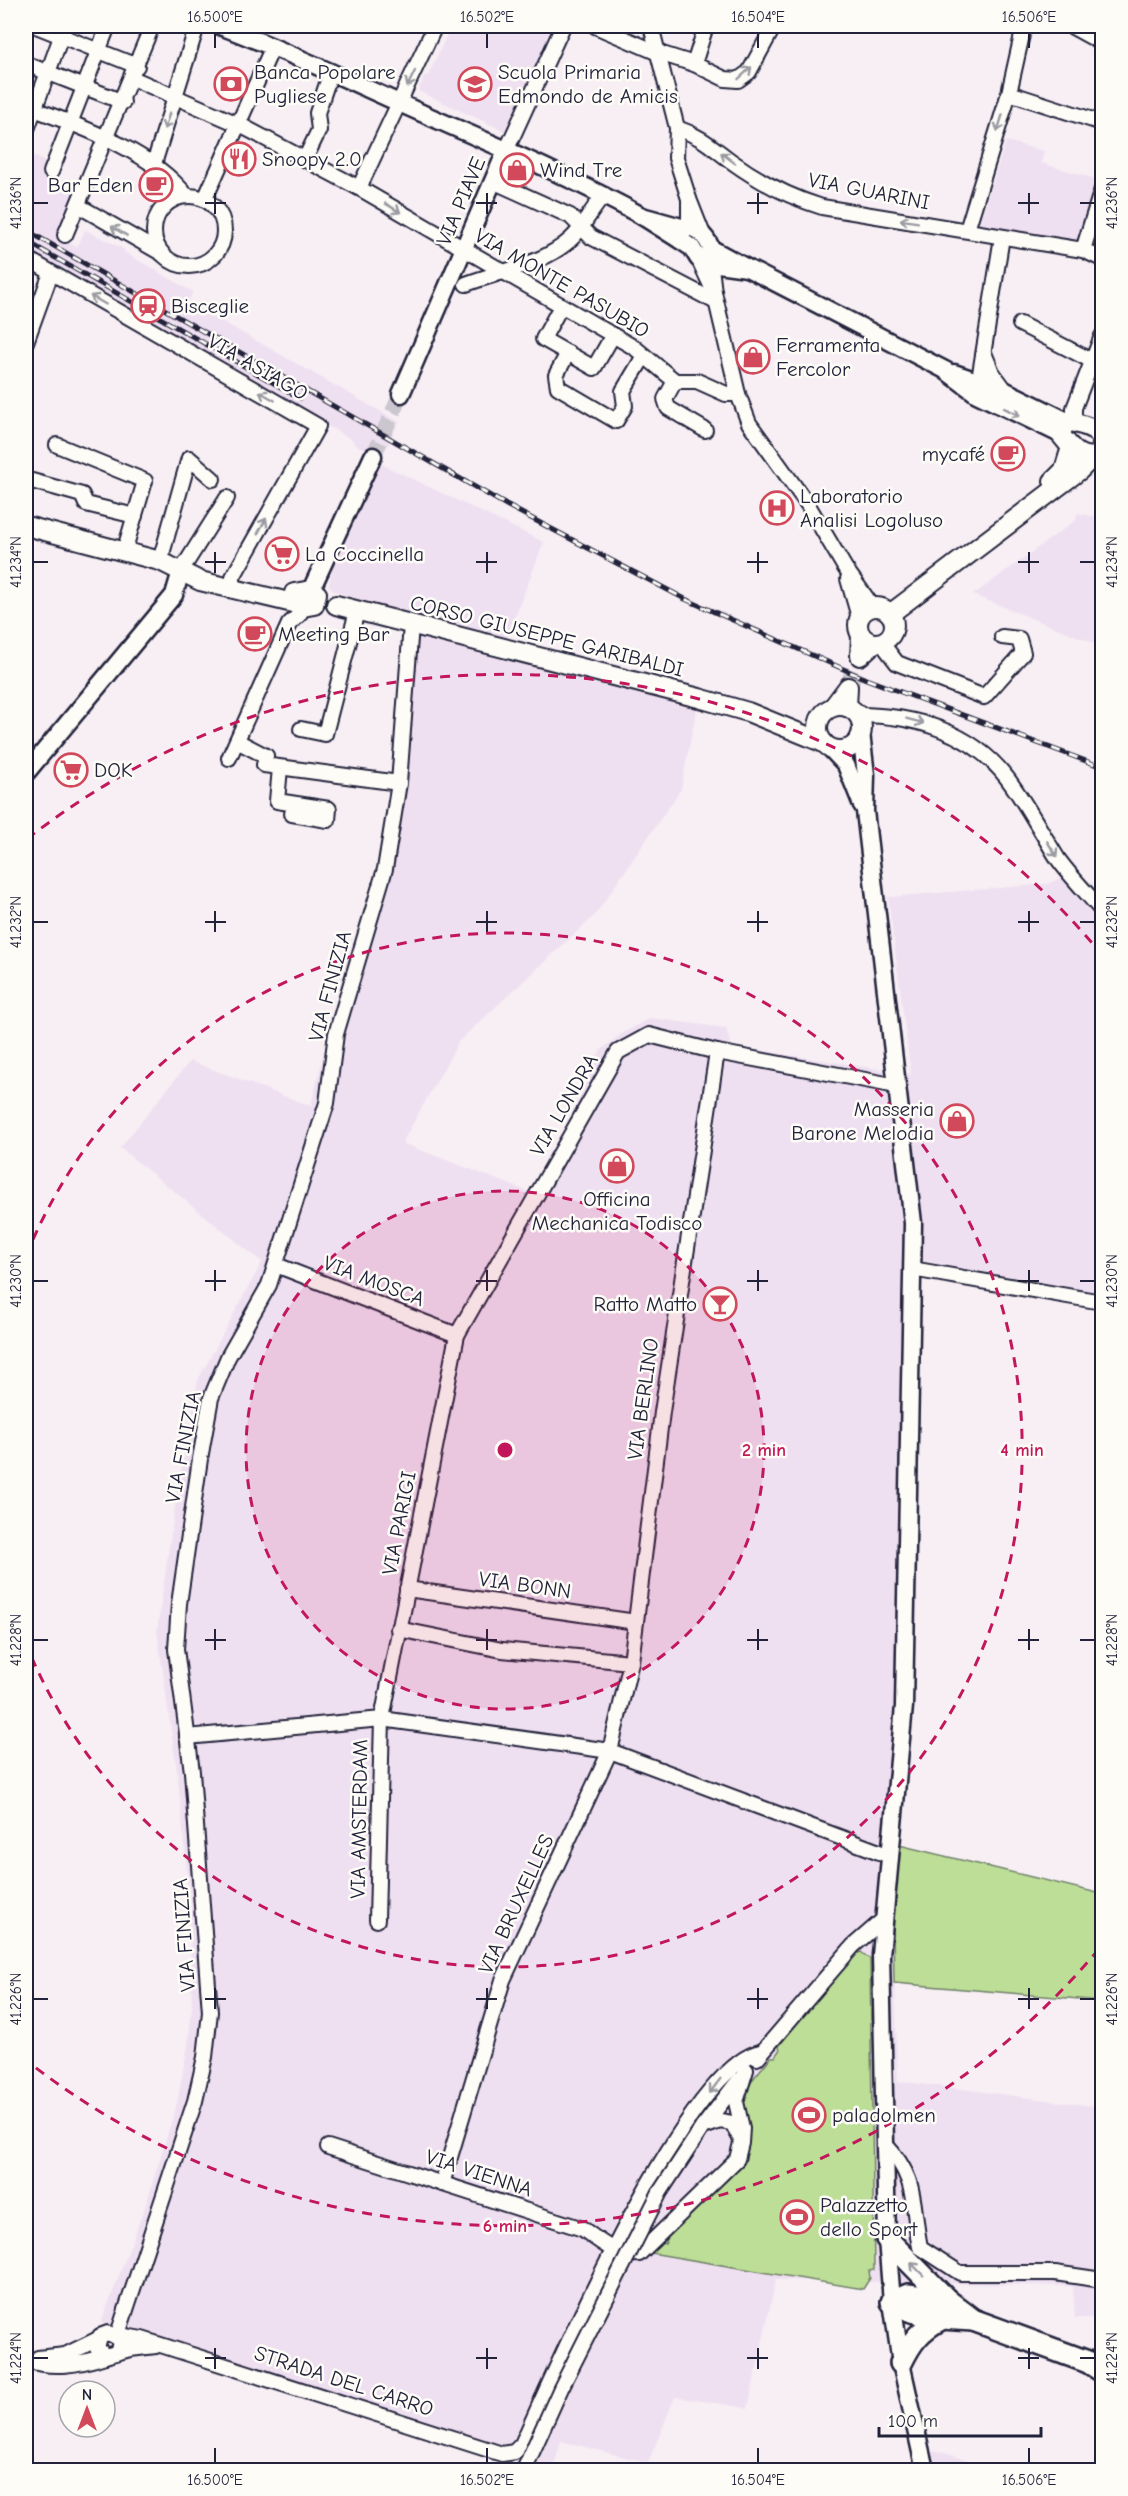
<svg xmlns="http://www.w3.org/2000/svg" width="1128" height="2496" font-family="'Comic Neue',sans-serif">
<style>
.built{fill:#efe0f1}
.green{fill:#bdde97;stroke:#708069;stroke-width:1.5}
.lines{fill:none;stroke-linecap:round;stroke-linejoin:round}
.tertiary-tunnel{stroke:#ccc6cf;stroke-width:16;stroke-dasharray:16 8;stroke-linecap:butt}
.secondary-tunnel{stroke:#ccc6cf;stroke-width:18;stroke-dasharray:18 9;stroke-linecap:butt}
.minor-casing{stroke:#22223b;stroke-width:18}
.tertiary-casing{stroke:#22223b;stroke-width:21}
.secondary-casing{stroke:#22223b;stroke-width:22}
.trunk-casing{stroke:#22223b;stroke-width:26}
.minor{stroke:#fdfcf7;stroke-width:14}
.tertiary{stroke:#fdfcf7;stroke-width:16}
.secondary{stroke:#fdfcf7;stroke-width:18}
.trunk{stroke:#fdfcf7;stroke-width:21}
.rail-casing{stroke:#22223b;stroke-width:5}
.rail{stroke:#fdfcf7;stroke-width:3;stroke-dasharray:9;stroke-linecap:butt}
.minor-bridge-casing{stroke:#22223b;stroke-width:18;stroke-linecap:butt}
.minor-bridge{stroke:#fdfcf7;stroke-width:14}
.oneway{stroke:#9a9aa2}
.ticks{fill:none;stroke:#22223b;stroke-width:2}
.ring{fill:none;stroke:#c2185b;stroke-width:3;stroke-dasharray:10 8}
.labels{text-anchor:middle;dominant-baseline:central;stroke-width:5;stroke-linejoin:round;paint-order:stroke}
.poi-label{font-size:21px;fill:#22223b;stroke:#fdfcf7;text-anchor:start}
.street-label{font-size:21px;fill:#22223b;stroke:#fdfcf7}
.centre{fill:#c2185b;stroke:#fdfcf7;stroke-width:3}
.ring-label{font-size:18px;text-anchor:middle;font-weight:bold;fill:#c2185b;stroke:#fdfcf7;stroke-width:5;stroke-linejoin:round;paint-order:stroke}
.neatline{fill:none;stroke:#22223b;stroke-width:2}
.ticks-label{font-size:15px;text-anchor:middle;fill:#22223b}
</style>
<rect width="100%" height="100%" fill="#f7eff4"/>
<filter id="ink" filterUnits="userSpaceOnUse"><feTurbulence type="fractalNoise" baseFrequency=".0167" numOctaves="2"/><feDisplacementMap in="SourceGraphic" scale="12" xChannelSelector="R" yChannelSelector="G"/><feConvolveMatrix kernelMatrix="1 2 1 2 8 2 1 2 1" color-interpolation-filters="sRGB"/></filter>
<g filter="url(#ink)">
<g class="built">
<path d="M451,26L554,28L507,132L418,91L425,75L428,76Z"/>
<path d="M1006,141L1044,151L1041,163L1096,179L1077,242L979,224Z"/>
<path d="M26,151L48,164L44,172L78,191L59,238L77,247L85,230L116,245L125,250L124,252L193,292L188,302L399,422L382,457L354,444V441L26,253Z"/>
<path d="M379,463L544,542L500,655L697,707L681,789L595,915L459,1041L402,1143L537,1195L600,1051L621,1034L651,1018L726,1028L731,1046L911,1074L888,897L1047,884L1063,877L1080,889L1102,915V1307L920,1278L917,1620L893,1925L898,2081L1102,2107V2318H1075L1073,2286L776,2280L748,2408L675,2397L648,2463L561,2441L553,2470H536L101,2323L145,2207L177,2103L188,2045L192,2008L189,1893L178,1778L157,1631L176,1499L198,1380L262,1262L120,1148L190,1061L311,1106L346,963L381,873L390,826L404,615L334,591L329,585L333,566Z"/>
<path d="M1077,513L1102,518V646L973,595L1076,520Z"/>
<path d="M931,2450L943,2452L993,2470H935Z"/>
</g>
<g class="green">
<path d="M899,1845L1102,1894V2001L894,1983L893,1925Z"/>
<path d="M861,1952L870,1959L874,2270L869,2271L870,2278L863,2289L651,2253L662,2243L665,2244L669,2235L739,2163L748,2140L742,2104L745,2095L753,2079L771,2057H775L780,2051L779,2046L847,1962L854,1954Z"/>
</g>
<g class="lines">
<path class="tertiary-tunnel" d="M373,456L401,394"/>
<path class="secondary-tunnel" d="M848,687L860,656"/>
<g class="minor-casing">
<g id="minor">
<path d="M36,26L137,66"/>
<path d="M595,26L656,52L694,64L725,79L738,80L749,72L774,26"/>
<path d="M651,26L677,128L676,158L689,199"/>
<path d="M1071,26L1102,43"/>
<path d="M26,64L123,102"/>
<path d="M694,64L706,26"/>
<path d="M132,78L240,125L359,188L635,348L675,381H697L726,394H738"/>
<path d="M1009,93L1102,123"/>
<path d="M26,106C79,126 149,149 186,195"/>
<path d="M677,128C701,136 712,147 731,161C760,182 789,197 822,207L1083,250L1102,259"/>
<path d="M26,132L65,26"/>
<path d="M506,151L563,26"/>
<path d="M305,159L319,130L317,113L331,72"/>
<path d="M153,167L197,26"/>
<path d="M51,172L108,26"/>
<path d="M495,182L570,216L591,237L714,301"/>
<path d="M359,188L435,26"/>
<circle cx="189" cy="231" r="35"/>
<path d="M205,199L273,46"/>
<path d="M79,206L161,253"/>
<path d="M689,227V199L704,237"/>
<path d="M967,230L1009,93L1024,26"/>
<path d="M65,235L152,26"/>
<path d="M1083,250L1102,189"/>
<path d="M26,258L318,426L233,577"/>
<path d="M698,258L714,292L710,259"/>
<path d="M466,284C500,271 542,265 570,240C584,228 591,208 605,195"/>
<path d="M714,292L738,394L749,423L808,505L845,568L873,607"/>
<path d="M561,306L543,339L594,368L613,335"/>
<path d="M1020,324L1102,366"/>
<path d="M26,342L51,273"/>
<path d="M568,353L556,375L558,387L616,421L625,406L623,391L644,356"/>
<path d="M984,353L992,372L1006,391"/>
<path d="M675,381L665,399L668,408L705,430"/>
<path d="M977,392L1002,237"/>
<path d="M1074,423V408L1102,336"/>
<path d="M57,445L145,481L124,552"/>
<path d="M32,481L82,495L86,504L135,516"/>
<path d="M160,561L189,458L213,479"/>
<path d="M181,571L227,498"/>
<path d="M848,579L859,617"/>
<path d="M881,642L897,663L984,697L1023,653L1019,639L1002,637"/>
<path d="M857,715C914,715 971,731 1007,778C1026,803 1041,832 1058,859C1071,877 1088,894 1102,911"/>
<path d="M301,729L325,734L357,611"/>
<path d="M237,741L266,756L264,765L399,783"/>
<path d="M229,758L289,624L299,615L303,607"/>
<path d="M280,768L277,801L329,809L328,820L292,814L294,804"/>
<path d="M276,1265L457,1335"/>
<path d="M912,1269L1102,1302"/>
<path d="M407,1589L636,1622"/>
<path d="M398,1629L502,1650L631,1662"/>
<path d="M187,1737L382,1719L610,1751L890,1856"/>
<path d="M377,1920L382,1719L457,1335L618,1052L649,1035L717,1052L897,1086"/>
<path d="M757,2058L853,1946L885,1918"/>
<path d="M704,2127L720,2121L732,2123L740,2138"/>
<path d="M702,2128L739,2080"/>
<path d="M885,2144C919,2180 911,2203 920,2247L960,2273H1055L1102,2280"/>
<path d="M328,2147L583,2229C599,2241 618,2257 639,2254L737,2159L741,2143L742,2128L736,2102L746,2070"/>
<path d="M442,2184L503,1980L610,1751L631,1662L662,1412L717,1052"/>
<path d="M117,2337L195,2101L205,2057L210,2012L192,1772L176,1649L179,1604L200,1459L211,1398L228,1357L269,1285L327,1103L336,1034L385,869L399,783L411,625"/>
<path d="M118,2339L125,2336L142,2339L502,2454L514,2452L522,2444C555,2372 686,2064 761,2052"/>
<path d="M116,2353L120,2345L117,2337L108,2333L100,2336L97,2348L105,2356L130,2349L156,2346"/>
<path d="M38,2358L65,2355L98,2339"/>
<path d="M26,2360C53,2369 78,2365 105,2356"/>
</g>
</g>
<g class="tertiary-casing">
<g id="tertiary">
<path d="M220,26C290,52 358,85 426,115C499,147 573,178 642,216"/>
<path d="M689,227C701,229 715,246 710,258H698L692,248L680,240L681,233Z"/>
<path d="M680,240L642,216L685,228"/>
<path d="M710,258L718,264L747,268L712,249"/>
<path d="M747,268L945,370L977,394L1060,434"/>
<path d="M954,373L1006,391L1067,421"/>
<path d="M401,394L506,151"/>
<path d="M311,590L373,456"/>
<path d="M861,733L866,775L865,811L913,1223L904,1706L881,1955L887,2239L892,2302L901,2363L925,2470"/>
<path d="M829,747L846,765L862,805"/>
<path d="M26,773L174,595L181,571"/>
</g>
</g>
<g class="secondary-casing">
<g id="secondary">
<path d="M1102,439C1097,427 1079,424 1067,421L1060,434C1071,448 1082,463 1100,454L1102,444"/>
<path d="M1053,481L1064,470L1071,447"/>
<path d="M26,526L160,561L200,581L293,603"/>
<path d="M311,590L317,594L314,605L303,607L293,603L294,593Z"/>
<path d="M336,605L699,698L748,712L824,743"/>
<circle cx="876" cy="625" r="18"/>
<path d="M890,614L1080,470L1092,458"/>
<path d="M861,636L860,656L874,643"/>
<circle cx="840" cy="728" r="22"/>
<path d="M833,707L848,687L847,707"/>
</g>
</g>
<g class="trunk-casing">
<g id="trunk">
<path d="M887,2239L947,2300L973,2320L1088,2362L1102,2371"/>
<path d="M947,2300L908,2295L892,2302C918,2317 944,2319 973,2320"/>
<path d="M901,2363C911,2342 920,2330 941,2319"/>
</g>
</g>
<use href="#minor" class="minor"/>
<use href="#tertiary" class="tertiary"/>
<use href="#secondary" class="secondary"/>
<use href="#trunk" class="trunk"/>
<g class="rail-casing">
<g id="rail">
<path d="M26,230L508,506L685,599L866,679L1102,767"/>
<path d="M26,241L300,398"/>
</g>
</g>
<use href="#rail" class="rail"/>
<g class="minor-bridge-casing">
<path id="minor-bridge" d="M524,2470L561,2388L660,2192L702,2128"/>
</g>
<use href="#minor-bridge" class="minor-bridge"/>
</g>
<defs><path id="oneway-shaft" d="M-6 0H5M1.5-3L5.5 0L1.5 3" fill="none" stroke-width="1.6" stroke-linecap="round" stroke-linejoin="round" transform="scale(1.5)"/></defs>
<g class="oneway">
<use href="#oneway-shaft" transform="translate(745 73) rotate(-43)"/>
<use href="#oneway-shaft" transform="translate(411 79) rotate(116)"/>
<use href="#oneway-shaft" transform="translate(167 121) rotate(107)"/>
<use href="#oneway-shaft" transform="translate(1000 123) rotate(107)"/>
<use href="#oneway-shaft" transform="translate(728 158) rotate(-143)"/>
<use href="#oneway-shaft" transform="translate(393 208) rotate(31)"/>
<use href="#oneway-shaft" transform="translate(909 221) rotate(-171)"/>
<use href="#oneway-shaft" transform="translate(119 231) rotate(-149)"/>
<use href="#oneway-shaft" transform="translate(98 300) rotate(-150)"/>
<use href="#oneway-shaft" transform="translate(267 396) rotate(-150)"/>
<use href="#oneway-shaft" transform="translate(1012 412) rotate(27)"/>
<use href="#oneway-shaft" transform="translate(262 526) rotate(-61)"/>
<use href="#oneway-shaft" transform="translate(915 721) rotate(15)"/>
<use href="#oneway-shaft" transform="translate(1052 849) rotate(58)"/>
<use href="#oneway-shaft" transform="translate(715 2086) rotate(127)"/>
<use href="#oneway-shaft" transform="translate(917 2269) rotate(-134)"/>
</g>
</g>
<path class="ticks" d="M215,33V48M487,33V48M758,33V48M1029,33V48M215,193V214M487,193V214M758,193V214M1029,193V214M33,203H48M205,203H226M476,203H497M747,203H768M1018,203H1039M1080,203H1095M215,552V573M487,552V573M758,552V573M1029,552V573M33,562H48M205,562H226M476,562H497M747,562H768M1018,562H1039M1080,562H1095M215,911V932M487,911V932M758,911V932M1029,911V932M33,922H48M205,922H226M476,922H497M747,922H768M1018,922H1039M1080,922H1095M215,1270V1291M487,1270V1291M758,1270V1291M1029,1270V1291M33,1281H48M205,1281H226M476,1281H497M747,1281H768M1018,1281H1039M1080,1281H1095M215,1629V1650M487,1629V1650M758,1629V1650M1029,1629V1650M33,1640H48M205,1640H226M476,1640H497M747,1640H768M1018,1640H1039M1080,1640H1095M215,1988V2009M487,1988V2009M758,1988V2009M1029,1988V2009M33,1999H48M205,1999H226M476,1999H497M747,1999H768M1018,1999H1039M1080,1999H1095M215,2348V2369M487,2348V2369M758,2348V2369M1029,2348V2369M33,2358H48M205,2358H226M476,2358H497M747,2358H768M1018,2358H1039M1080,2358H1095M215,2448V2463M487,2448V2463M758,2448V2463M1029,2448V2463"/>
<circle cx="505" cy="1450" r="259" fill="#c2185b" fill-opacity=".12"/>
<g class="ring">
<circle cx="505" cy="1450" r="259"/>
<path d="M26 1256A517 517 0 1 1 26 1644"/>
<path d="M1099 1949A776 776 0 0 1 27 2061M27 839A776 776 0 0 1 1099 951"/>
</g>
<defs>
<g id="bank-ring" transform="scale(1.725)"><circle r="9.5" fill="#fdfcf7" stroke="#d1495b" stroke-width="1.5"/><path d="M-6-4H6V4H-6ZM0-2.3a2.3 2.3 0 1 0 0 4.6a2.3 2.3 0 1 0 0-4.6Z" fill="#d1495b"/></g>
<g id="school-ring" transform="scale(1.725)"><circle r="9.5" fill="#fdfcf7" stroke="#d1495b" stroke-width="1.5"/><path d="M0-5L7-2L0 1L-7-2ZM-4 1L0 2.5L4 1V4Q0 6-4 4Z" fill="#d1495b"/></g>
<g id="restaurant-ring" transform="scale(1.725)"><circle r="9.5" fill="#fdfcf7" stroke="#d1495b" stroke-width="1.5"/><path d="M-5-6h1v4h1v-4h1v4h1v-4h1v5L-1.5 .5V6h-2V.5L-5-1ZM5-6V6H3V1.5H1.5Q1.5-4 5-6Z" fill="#d1495b"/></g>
<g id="shop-ring" transform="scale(1.725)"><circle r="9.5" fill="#fdfcf7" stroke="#d1495b" stroke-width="1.5"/><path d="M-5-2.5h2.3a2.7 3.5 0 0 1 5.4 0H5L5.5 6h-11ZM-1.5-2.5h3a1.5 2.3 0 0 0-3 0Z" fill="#d1495b"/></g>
<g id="cafe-ring" transform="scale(1.725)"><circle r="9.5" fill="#fdfcf7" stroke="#d1495b" stroke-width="1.5"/><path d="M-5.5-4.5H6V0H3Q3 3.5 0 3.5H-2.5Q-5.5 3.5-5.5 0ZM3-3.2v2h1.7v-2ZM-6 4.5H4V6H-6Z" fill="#d1495b"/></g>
<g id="station-ring" transform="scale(1.725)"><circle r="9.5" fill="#fdfcf7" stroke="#d1495b" stroke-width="1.5"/><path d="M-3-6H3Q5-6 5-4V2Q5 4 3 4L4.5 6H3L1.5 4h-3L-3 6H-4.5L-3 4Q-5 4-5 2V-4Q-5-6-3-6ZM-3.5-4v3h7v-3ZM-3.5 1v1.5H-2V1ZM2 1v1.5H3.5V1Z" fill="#d1495b"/></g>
<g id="hospital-ring" transform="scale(1.725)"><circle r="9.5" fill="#fdfcf7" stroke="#d1495b" stroke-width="1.5"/><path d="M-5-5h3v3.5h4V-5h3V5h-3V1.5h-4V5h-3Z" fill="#d1495b"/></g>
<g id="supermarket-ring" transform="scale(1.725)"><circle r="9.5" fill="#fdfcf7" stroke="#d1495b" stroke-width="1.5"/><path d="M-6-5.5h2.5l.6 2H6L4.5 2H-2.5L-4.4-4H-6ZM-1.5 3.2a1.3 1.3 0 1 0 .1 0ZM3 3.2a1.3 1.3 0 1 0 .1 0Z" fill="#d1495b"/></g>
<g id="bar-ring" transform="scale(1.725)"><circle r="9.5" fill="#fdfcf7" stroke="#d1495b" stroke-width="1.5"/><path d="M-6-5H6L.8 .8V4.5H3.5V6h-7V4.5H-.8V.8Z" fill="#d1495b"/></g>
<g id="stadium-ring" transform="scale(1.725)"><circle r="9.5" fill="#fdfcf7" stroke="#d1495b" stroke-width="1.5"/><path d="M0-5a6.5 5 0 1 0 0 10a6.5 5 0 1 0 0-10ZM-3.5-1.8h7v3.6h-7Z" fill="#d1495b"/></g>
</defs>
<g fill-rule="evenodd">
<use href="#bank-ring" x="231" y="84"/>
<use href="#school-ring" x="475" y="84"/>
<use href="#restaurant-ring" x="239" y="159"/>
<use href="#shop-ring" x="517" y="170"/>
<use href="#cafe-ring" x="156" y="185"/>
<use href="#station-ring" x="148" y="306"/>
<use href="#shop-ring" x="753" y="357"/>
<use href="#cafe-ring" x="1008" y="454"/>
<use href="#hospital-ring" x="777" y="508"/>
<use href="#supermarket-ring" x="282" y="554"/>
<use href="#cafe-ring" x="255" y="634"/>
<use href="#supermarket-ring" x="71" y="770"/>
<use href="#shop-ring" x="957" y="1121"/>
<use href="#shop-ring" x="617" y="1166"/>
<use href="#bar-ring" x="720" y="1304"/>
<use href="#stadium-ring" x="809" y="2115"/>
<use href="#stadium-ring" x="797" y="2217"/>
</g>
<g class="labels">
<g class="poi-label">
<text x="254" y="72">Banca Popolare<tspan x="254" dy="24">Pugliese</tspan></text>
<text x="498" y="72">Scuola Primaria<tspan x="498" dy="24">Edmondo de Amicis</tspan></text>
<text x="262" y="159">Snoopy 2.0</text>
<text x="540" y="170">Wind Tre</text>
<text x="133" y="185" text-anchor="end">Bar Eden</text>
<text x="171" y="306">Bisceglie</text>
<text x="776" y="345">Ferramenta<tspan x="776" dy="24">Fercolor</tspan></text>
<text x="985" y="454" text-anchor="end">mycafé</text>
<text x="800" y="496">Laboratorio<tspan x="800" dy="24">Analisi Logoluso</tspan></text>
<text x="305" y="554">La Coccinella</text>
<text x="278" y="634">Meeting Bar</text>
<text x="94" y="770">DOK</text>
<text x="934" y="1109" text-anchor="end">Masseria<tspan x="934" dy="24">Barone Melodia</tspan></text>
<text x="617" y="1199" text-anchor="middle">Officina<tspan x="617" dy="24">Mechanica Todisco</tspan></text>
<text x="697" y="1304" text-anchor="end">Ratto Matto</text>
<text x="832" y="2115">paladolmen</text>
<text x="820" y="2205">Palazzetto<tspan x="820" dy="24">dello Sport</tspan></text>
</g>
<g class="street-label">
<text transform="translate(869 191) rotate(11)">VIA GUARINI</text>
<text transform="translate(461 201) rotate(-67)">VIA PIAVE</text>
<text transform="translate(562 283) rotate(30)">VIA MONTE PASUBIO</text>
<text transform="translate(258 367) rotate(30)">VIA ASIAGO</text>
<text transform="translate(547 636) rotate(14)">CORSO GIUSEPPE GARIBALDI</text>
<text transform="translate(330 986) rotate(-75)">VIA FINIZIA</text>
<text transform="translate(564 1105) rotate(-60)">VIA LONDRA</text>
<text transform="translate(374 1281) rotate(21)">VIA MOSCA</text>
<text transform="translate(643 1399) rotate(-82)">VIA BERLINO</text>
<text transform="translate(183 1447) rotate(-79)">VIA FINIZIA</text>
<text transform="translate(399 1523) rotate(-79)">VIA PARIGI</text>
<text transform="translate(525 1585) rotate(8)">VIA BONN</text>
<text transform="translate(359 1819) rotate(-89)">VIA AMSTERDAM</text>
<text transform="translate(516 1904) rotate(-65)">VIA BRUXELLES</text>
<text transform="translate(184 1935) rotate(-94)">VIA FINIZIA</text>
<text transform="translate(479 2173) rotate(18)">VIA VIENNA</text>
<text transform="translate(344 2381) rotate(18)">STRADA DEL CARRO</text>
</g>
</g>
<circle cx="505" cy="1450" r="9" class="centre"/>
<g class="ring-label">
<text x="764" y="1456">2 min</text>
<text x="1022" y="1456">4 min</text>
<text x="505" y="2232">6 min</text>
</g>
<rect width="1128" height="2496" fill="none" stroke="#fdfcf7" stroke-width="66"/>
<g transform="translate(87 2409)"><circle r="28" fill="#fdfcf7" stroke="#a5a5ac" stroke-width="1.5"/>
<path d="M0-4.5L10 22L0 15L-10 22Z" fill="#d1495b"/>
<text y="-9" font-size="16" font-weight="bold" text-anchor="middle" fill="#22223b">N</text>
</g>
<path d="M879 2427v9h162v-9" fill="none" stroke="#22223b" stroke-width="3"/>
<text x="888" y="2427" font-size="18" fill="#22223b" stroke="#fdfcf7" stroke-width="4.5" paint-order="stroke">100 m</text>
<rect x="33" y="33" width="1062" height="2430" class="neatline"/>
<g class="ticks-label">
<text x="215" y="22">16.500°E</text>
<text x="487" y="22">16.502°E</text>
<text x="758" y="22">16.504°E</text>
<text x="1029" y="22">16.506°E</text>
<text transform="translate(16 203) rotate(-90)" y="5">41.236°N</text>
<text transform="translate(1112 203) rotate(-90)" y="5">41.236°N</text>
<text transform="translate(16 562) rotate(-90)" y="5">41.234°N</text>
<text transform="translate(1112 562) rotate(-90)" y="5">41.234°N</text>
<text transform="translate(16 922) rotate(-90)" y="5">41.232°N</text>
<text transform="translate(1112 922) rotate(-90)" y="5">41.232°N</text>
<text transform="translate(16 1281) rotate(-90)" y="5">41.230°N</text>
<text transform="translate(1112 1281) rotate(-90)" y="5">41.230°N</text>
<text transform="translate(16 1640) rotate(-90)" y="5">41.228°N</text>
<text transform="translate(1112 1640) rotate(-90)" y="5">41.228°N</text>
<text transform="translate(16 1999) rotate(-90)" y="5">41.226°N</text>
<text transform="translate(1112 1999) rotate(-90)" y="5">41.226°N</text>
<text transform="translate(16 2358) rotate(-90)" y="5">41.224°N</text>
<text transform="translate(1112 2358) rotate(-90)" y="5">41.224°N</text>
<text x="215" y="2485">16.500°E</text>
<text x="487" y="2485">16.502°E</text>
<text x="758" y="2485">16.504°E</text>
<text x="1029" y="2485">16.506°E</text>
</g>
</svg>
